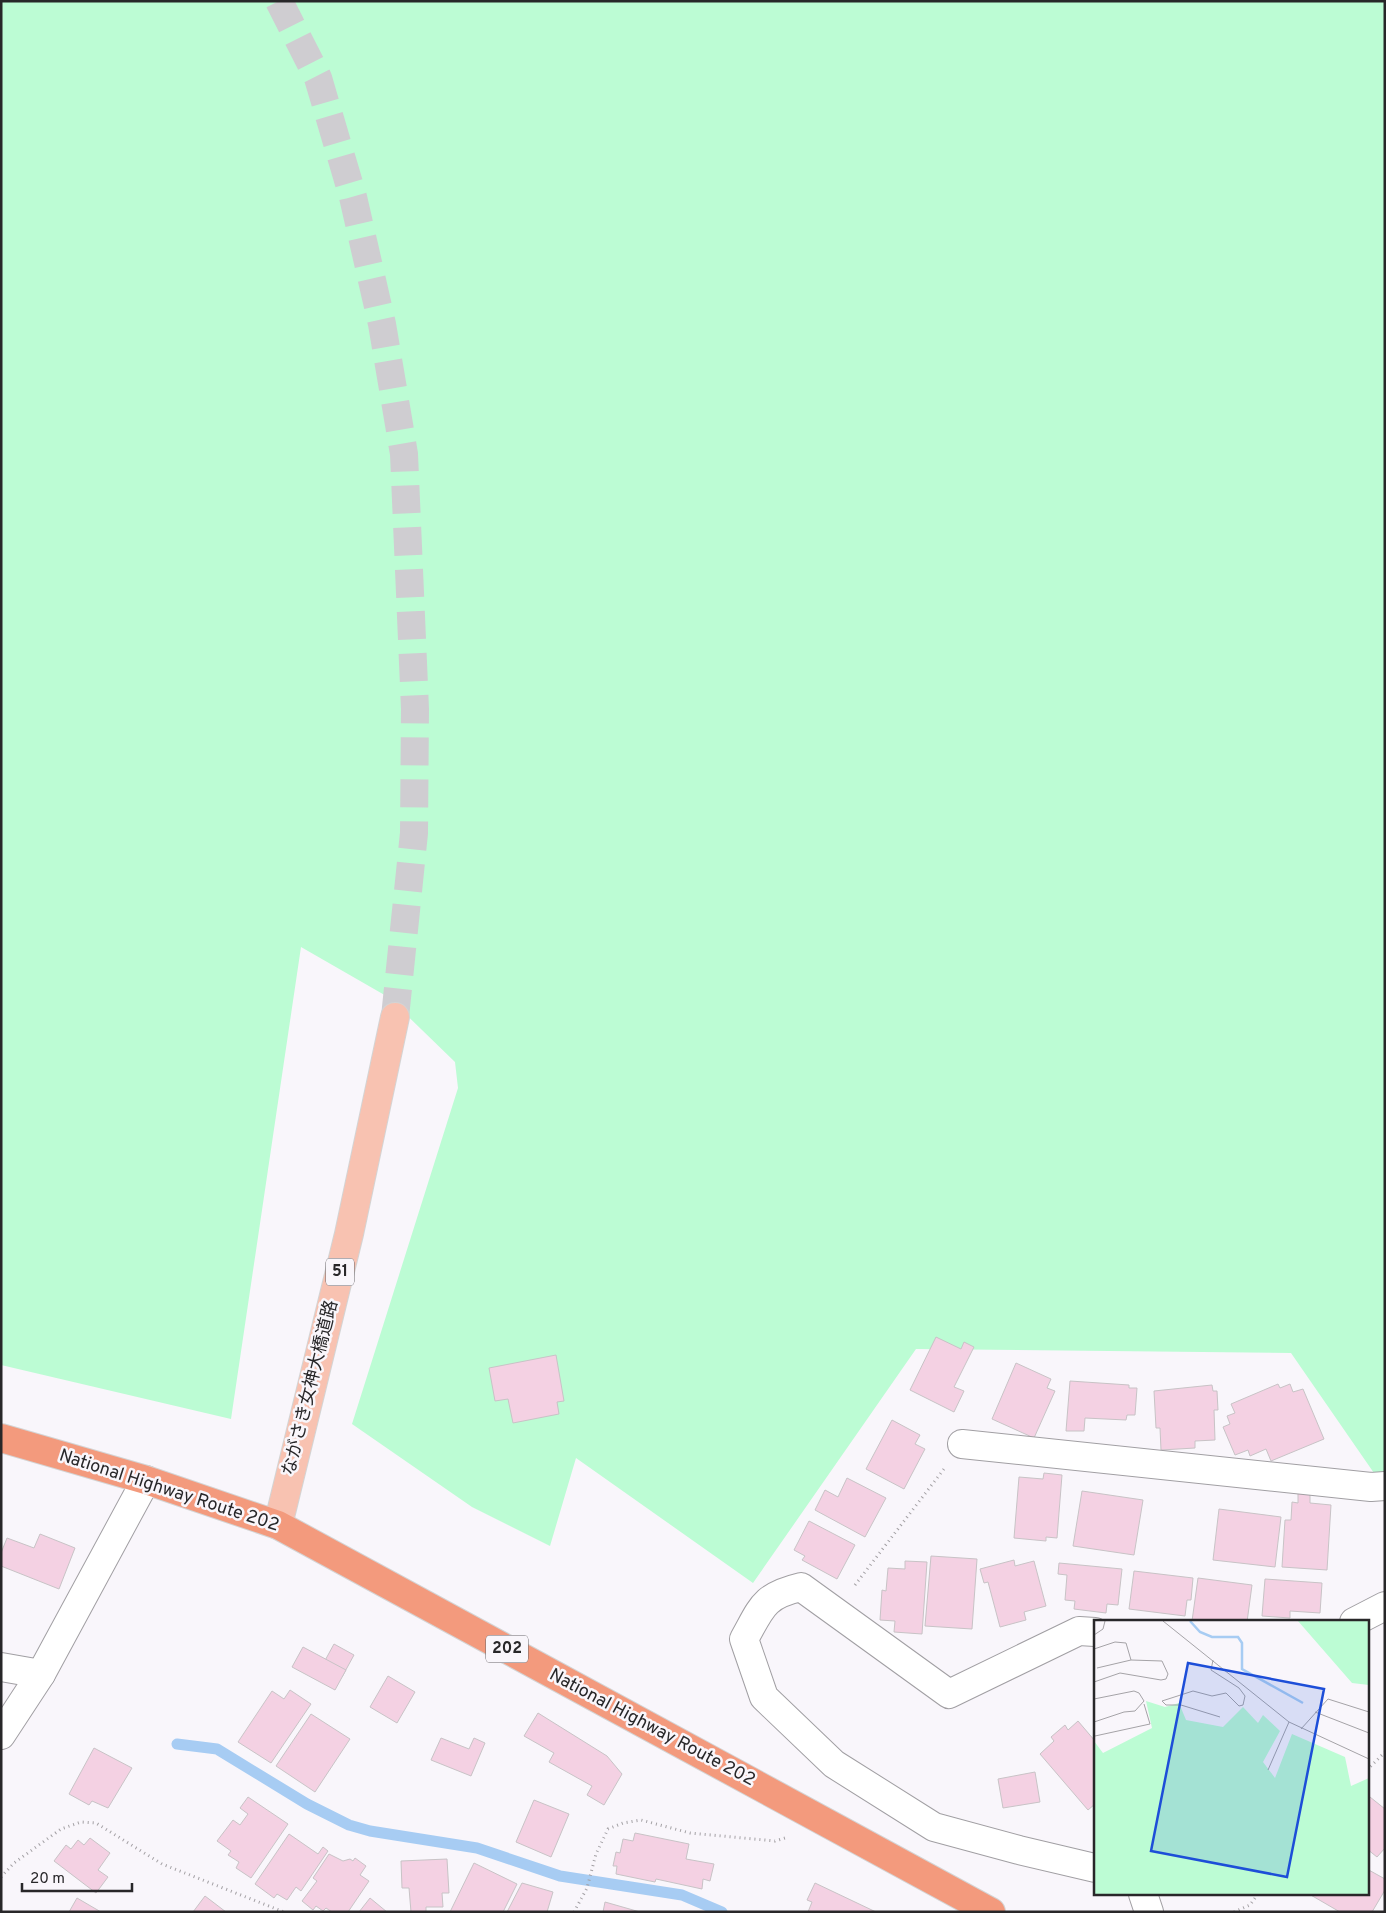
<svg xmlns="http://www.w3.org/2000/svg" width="1386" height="1913" font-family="Overpass,'Noto Sans JP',sans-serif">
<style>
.green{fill:#bcfcd4}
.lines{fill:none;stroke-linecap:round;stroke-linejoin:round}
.stream{stroke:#a7ccf3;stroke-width:11}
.building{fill:#f4d1e3;stroke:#c8c3c6}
.major-tunnel{stroke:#cfcdd1;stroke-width:28;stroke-dasharray:28 14;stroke-linecap:butt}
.minor-casing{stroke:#a19fa3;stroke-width:30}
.major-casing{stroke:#d4d4d4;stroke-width:30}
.highway-casing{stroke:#d4d4d4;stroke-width:30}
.path{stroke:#a3a0a4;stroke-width:3;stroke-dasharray:1 4;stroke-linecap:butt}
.minor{stroke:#fff;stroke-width:28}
.major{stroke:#f8c2b1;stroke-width:28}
.highway{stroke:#f39a7d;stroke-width:28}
.labels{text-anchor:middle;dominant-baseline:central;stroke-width:5;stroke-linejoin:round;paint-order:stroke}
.shield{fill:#f9f6fb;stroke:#676568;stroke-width:1}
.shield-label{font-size:16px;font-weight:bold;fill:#282729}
.street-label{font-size:18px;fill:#282729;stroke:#f9f6fb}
.inset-river{fill:none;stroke:#a7ccf3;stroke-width:2.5}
.inset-road{fill:none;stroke:#a5a3a7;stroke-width:1}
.view{fill:#1d4ed8;fill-opacity:0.15;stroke:#1d4ed8;stroke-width:2.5}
.inset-edge{fill:none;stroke:#282729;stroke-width:2.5}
</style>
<rect width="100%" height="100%" fill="#f9f6fb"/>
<path class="green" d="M1,1H1385V1489L1291,1353L916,1349L753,1583L576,1458L550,1546L472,1507L352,1424L458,1088L455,1062L388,997L301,947L231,1419L1,1365Z"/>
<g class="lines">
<path class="stream" d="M177,1744L217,1749L307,1804L349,1825L370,1831L477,1848L560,1876L682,1895L722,1912"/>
</g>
<g class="building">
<path d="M936,1337L961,1349L964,1342L974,1347L954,1387L964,1391L954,1412L910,1390Z"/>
<path d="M556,1355L564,1401L557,1402L559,1414L513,1423L508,1399L495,1401L489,1368Z"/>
<path d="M1016,1363L1051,1379L1047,1388L1055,1391L1034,1438L992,1419Z"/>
<path d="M1070,1381L1129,1385V1388H1137L1135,1415H1127L1126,1420L1085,1418L1084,1431H1066Z"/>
<path d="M1278,1384L1280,1388L1290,1384L1293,1392L1303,1389L1324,1439L1271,1461L1266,1449L1250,1456L1248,1450L1235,1455L1223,1427L1230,1424L1227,1416L1235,1413L1231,1404Z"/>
<path d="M1212,1385L1213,1391H1217L1218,1410H1214L1215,1440L1195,1441V1448L1161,1450L1160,1428H1156L1154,1391Z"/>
<path d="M892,1420L920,1435L915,1444L925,1449L904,1489L866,1469Z"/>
<path d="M1044,1473L1062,1475L1057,1538L1046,1537V1541L1014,1538L1019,1477L1043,1479Z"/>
<path d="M847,1478L886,1498L865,1537L815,1510L825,1490L838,1497Z"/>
<path d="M1082,1491L1143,1500L1134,1555L1073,1546Z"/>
<path d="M1298,1493L1310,1494V1503L1331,1505L1327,1570L1282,1567L1285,1520H1291L1292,1502L1298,1503Z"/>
<path d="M1219,1509L1281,1517L1275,1567L1213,1560Z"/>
<path d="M809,1521L855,1545L837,1579L802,1560L805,1556L794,1550Z"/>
<path d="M40,1534L75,1548L59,1589L1,1566V1553L7,1538L34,1548Z"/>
<path d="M931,1556L977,1559L972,1629L925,1626Z"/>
<path d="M1014,1560L1015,1566L1034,1561L1046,1606L1024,1612L1026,1620L1000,1627L988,1582L984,1583L980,1569Z"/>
<path d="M905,1561L927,1562L922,1634L894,1632L895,1621L880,1620L882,1590L886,1591L888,1568L905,1569Z"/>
<path d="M1059,1563L1122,1569L1118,1605L1107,1604L1106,1613L1074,1609L1075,1601L1065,1600L1067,1575L1058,1574Z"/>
<path d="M1134,1571L1193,1578L1191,1600H1187L1185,1616L1129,1609Z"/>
<path d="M1198,1578L1252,1585L1247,1622L1192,1621Z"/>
<path d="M1265,1579L1322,1583L1320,1613L1290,1611V1618L1262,1616Z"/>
<path d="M334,1644L354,1655L342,1677L322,1666Z"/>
<path d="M303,1647L346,1670L335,1690L292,1667Z"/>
<path d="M388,1676L415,1692L397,1723L370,1707Z"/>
<path d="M290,1690L311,1704L271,1763L238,1742L272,1691L284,1699Z"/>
<path d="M538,1713L607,1756L622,1774L604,1805L587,1795L592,1786L549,1762L554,1753L524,1736Z"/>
<path d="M311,1714L350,1739L315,1792L276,1766Z"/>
<path d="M1078,1721L1095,1741V1804L1088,1810L1040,1754L1054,1741L1051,1737L1065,1725L1068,1730Z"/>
<path d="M441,1738L469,1749L474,1738L485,1743L471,1776L431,1760Z"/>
<path d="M94,1748L132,1768L108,1808L92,1801L89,1805L69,1794Z"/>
<path d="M1035,1772L1040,1802L1003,1808L998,1779Z"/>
<path d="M248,1797L288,1824L251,1878L236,1868L239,1862L228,1855L231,1851L217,1841L233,1820L240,1825L248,1814L240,1808Z"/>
<path d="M1370,1797L1385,1809V1848L1377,1857L1367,1849V1800Z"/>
<path d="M534,1800L569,1814L551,1857L516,1842Z"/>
<path d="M635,1833L689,1844L686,1859L714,1864L710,1881L703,1879L702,1889L656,1879L655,1882L616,1874L617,1866H613L616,1852L620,1853L623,1839L633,1841Z"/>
<path d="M289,1834L318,1854L323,1847L328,1851L301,1891L296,1887L287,1900L277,1894L274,1898L255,1884Z"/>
<path d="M90,1838L110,1853L98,1870L108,1877L96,1893L54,1861L66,1845L71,1849L78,1840L84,1845Z"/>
<path d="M329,1854L343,1861L350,1859L353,1861L355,1858L366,1866L360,1875L369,1881L348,1912H332L326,1908L323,1911L316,1906L313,1910L302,1901L317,1881L313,1878Z"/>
<path d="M447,1859L449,1893H442L443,1907H426V1912H411L409,1888H402L401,1861Z"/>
<path d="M474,1863L517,1884L503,1912H450Z"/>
<path d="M1367,1869L1385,1879V1890L1372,1912H1340L1309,1894H1367Z"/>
<path d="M522,1883L553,1892L547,1912H507Z"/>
<path d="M815,1883L876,1912H808L812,1902L807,1900Z"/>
<path d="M205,1896L226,1912H193Z"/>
<path d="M77,1898L101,1912H69Z"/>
<path d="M370,1898L387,1912H359Z"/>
<path d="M605,1902L640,1912H603Z"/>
</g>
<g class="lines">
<path class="major-tunnel" d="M279,1L318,78L353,197L382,324L404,454L415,709L414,833L395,1017"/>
<g class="minor-casing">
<g id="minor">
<path d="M962,1444L1371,1487L1385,1486"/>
<path d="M1354,1622L1385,1606"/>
<path d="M1095,1632L1079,1631L949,1694L801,1587C763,1596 762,1607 744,1639L764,1697L834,1764L934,1827L1019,1850L1095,1868"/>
<path d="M1,1667L41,1674"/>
<path d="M1,1735L41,1674L146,1480"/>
<path d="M1143,1894L1149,1912"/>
</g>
</g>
<g class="major-casing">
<path id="major" d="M278,1525L349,1234L395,1017"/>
</g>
<g class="highway-casing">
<path id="highway" d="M1,1438L146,1480L278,1525L991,1912"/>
</g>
<g class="path">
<path d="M855,1585L944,1469"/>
<path d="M1367,1770L1385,1752"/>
<path d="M1,1877L14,1863L61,1829L81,1822L96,1823L162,1864L284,1912"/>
<path d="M574,1912L587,1888L596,1854L608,1829L623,1823L641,1820L690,1833L775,1841L785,1838"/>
<path d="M1234,1912L1250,1905L1258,1894"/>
</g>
<use href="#minor" class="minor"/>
<use href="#major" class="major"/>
<use href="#highway" class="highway"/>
</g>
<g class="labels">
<g class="shield">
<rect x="326" y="1258.5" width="28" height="27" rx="4"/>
<rect x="486" y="1635.5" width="42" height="27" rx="4"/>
</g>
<g class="shield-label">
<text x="340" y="1272">51</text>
<text x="507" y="1649">202</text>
</g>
<g class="street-label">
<text transform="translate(311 1388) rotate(-76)">ながさき女神大橋道路</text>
<text transform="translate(169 1491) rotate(18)">National Highway Route 202</text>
<text transform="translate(652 1728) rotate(28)">National Highway Route 202</text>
</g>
</g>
<g transform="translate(1094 1620)">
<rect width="275" height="275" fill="#f9f6fb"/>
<path d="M204,1H275V65L258,63ZM52,81L71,87L85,83L92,100L129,107L149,87L164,103L169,95L186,111L169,142L181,158L198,114L251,137L257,166L275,158V274H0V121L9,133L58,108Z" fill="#bcfcd4"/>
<path class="inset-river" d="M96,1L106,12L118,17H144L148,23V49L209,83"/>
<path class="inset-road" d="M69,1L195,102L275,139M0,15L9,9L11,1M0,29L21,22L32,23L37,40L68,41L74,54L72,59L67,60L26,53L0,62M119,40L117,50L145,68L151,76L149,85L145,86L132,73L118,76L99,71L68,81L72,85H87L126,97M3,48L37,40M0,79L40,71L45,73L50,81L41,91L30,92L0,102M234,79L275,92M221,92L275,113M207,109L234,79M1,116L56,104L50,84M174,150L195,102"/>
<path class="view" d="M94,43L230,69L193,257L57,231Z"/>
<rect width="275" height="275" class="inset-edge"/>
</g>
<rect width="1386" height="1913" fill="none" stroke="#282729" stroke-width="5"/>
<path d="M22 1883v8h110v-8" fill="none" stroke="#282729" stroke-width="2.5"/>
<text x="30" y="1883" font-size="15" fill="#282729" stroke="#f9f6fb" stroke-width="4" paint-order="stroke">20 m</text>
</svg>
